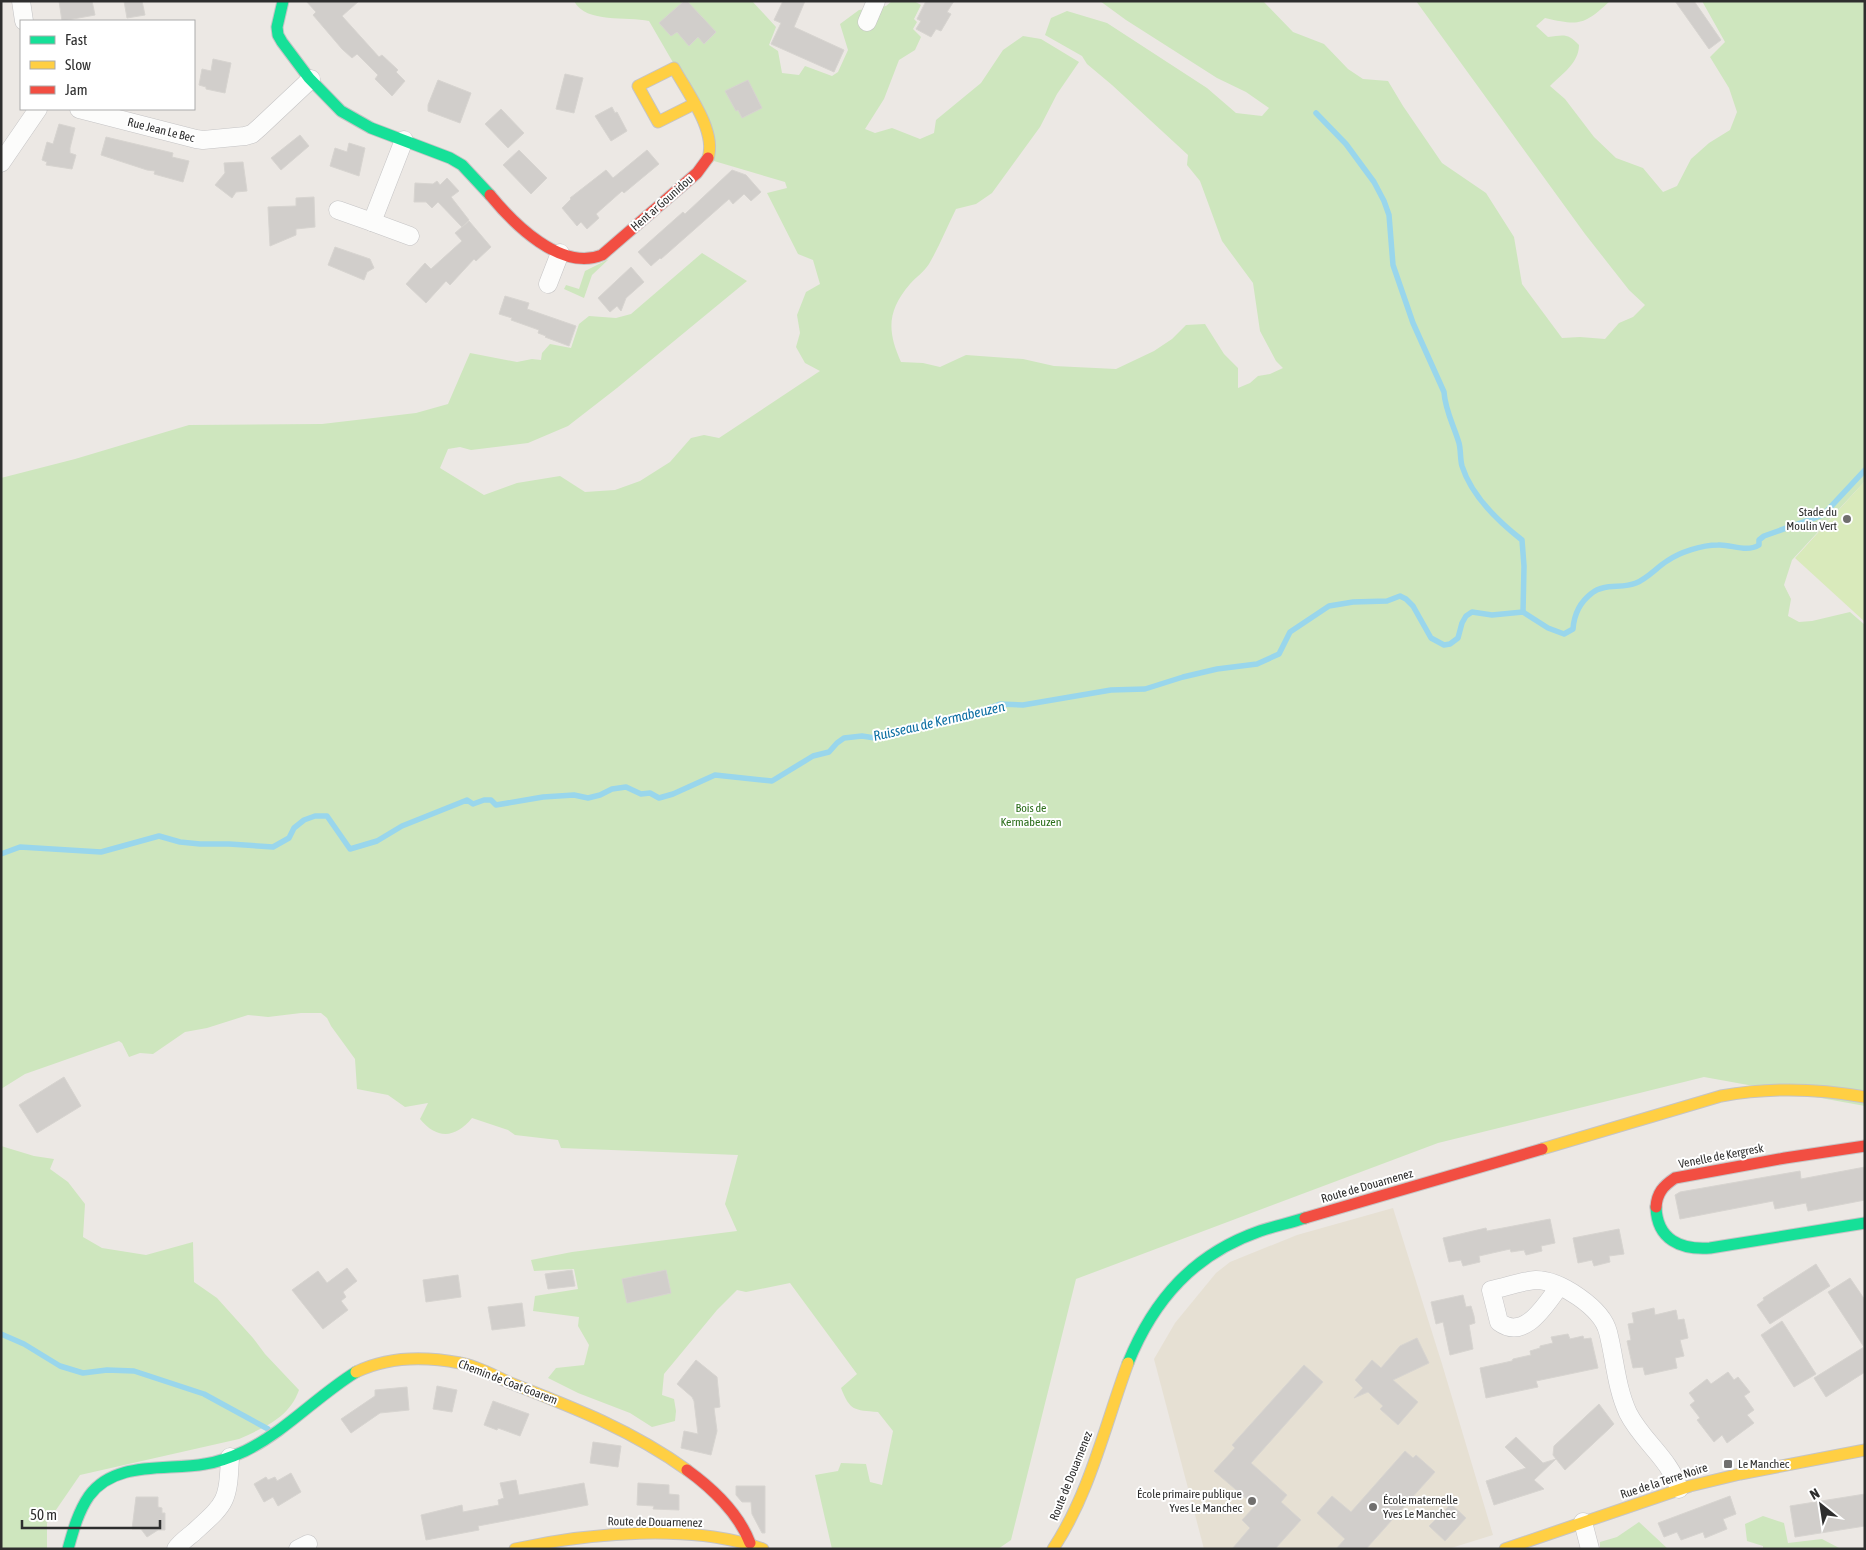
<svg xmlns="http://www.w3.org/2000/svg" width="1866" height="1550" font-family="'Asap Condensed',sans-serif">
<style>
.education{fill:#e6e0d3}
.green{fill:#cee6be}
.pitch{fill:#d9eabb}
.lines{fill:none;stroke-linecap:round;stroke-linejoin:round}
.stream{stroke:#99d6ec;stroke-width:5.5}
.building{fill:#d1cecb;stroke:#d7d4d0}
.street-casing{stroke:#c5c4c5;stroke-width:19}
.fast-casing{stroke:#c5c4c5;stroke-width:13}
.slow-casing{stroke:#c5c4c5;stroke-width:13}
.jam-casing{stroke:#c5c4c5;stroke-width:13}
.street{stroke:#fcfcfb;stroke-width:18}
.fast{stroke:#16e098;stroke-width:11}
.slow{stroke:#ffcf43;stroke-width:11}
.jam{stroke:#f24e42;stroke-width:11}
.poi-dot{fill:#706f6e;stroke:#fff;stroke-width:2}
.labels{text-anchor:middle;dominant-baseline:central;stroke-width:4;stroke-linejoin:round;paint-order:stroke}
.street-label{font-size:12px;fill:#2e2e2e;stroke:#fff}
.poi-label{font-size:12px;fill:#2e2e2e;stroke:#fff;text-anchor:end}
.park-label{font-size:12px;fill:#2c6e1b;stroke:#fff}
.water-label{font-size:14px;font-style:italic;fill:#0d6fa3;stroke:#fff}
</style>
<rect width="100%" height="100%" fill="#ece8e4"/>
<path class="education" d="M1393,1208L1442,1364L1493,1535L1448,1549H1204L1154,1359L1175,1323L1216,1273L1230,1262L1297,1235Z"/>
<g class="green">
<path d="M574,1H752L776,27L769,45L778,51L782,73L799,75L805,66L832,76L838,72L848,50L840,24L859,10L886,6L892,1H914L921,5L914,19L917,22L913,29L921,37L915,50L899,60L884,99L865,129L875,133L892,128L920,139L934,133L936,120L981,83L1003,50L1023,36L1041,39L1079,62L1057,94L1040,127L992,193L976,204L956,209C947,227 939,247 929,264C924,272 916,277 910,284C887,311 887,331 901,362L923,363L940,367L966,355L1023,359L1054,366L1116,369L1154,351L1172,339L1186,325L1205,324L1224,354L1238,368V388L1250,383L1258,376L1270,374L1283,368L1276,361L1260,331L1253,283L1222,241L1200,181L1187,165L1188,155L1112,85L1087,64L1082,56L1045,35L1051,18L1067,11L1107,23L1207,88L1236,113L1262,116L1269,108L1246,92L1217,78L1126,20L1100,1H1263L1293,32L1324,44L1348,69L1363,79L1388,81L1403,106L1442,163L1486,193L1514,237L1522,284L1562,338L1580,337L1605,339L1619,323L1633,317L1645,305L1629,290L1585,234L1416,1H1610C1584,25 1580,26 1545,18L1536,26L1548,37C1564,35 1568,33 1579,45C1579,63 1562,74 1550,86L1565,99L1594,137L1616,158L1643,168L1663,192L1677,186L1691,159L1709,143L1730,130L1737,112L1729,88L1710,57L1725,42L1702,1H1865V481L1792,560L1784,585L1791,599L1788,616L1799,622L1812,621L1850,612L1865,625V1106L1704,1077L1438,1143L1076,1279L1011,1540L998,1549H832L815,1475L838,1471L841,1463L866,1464L870,1482L882,1485L893,1431L878,1412C854,1410 850,1411 841,1388L857,1374L790,1283L746,1292L737,1290L717,1310L664,1374L662,1395L674,1399L676,1411L675,1421L652,1427L630,1413L578,1393L548,1378L556,1368L584,1365L589,1345L578,1326L579,1317L533,1311L535,1296L578,1289L574,1269L534,1271L531,1260L572,1252L737,1231L725,1204L738,1155L561,1148L558,1140L515,1135L508,1130L472,1118C456,1138 437,1140 420,1119L428,1103L405,1107L388,1095L357,1089L355,1059L331,1026L327,1018L321,1013H301L268,1017L248,1015L207,1028L185,1032L153,1054L140,1053L129,1057L122,1043L119,1041L25,1074L1,1089V478L75,459L189,425L322,424L416,413L448,404L470,353L517,362L532,359L541,360L542,353L550,344L571,348L579,324L589,316L616,318L631,314L702,253L747,281L617,388L568,426L528,443L471,450L460,447L448,449L440,468L484,495L517,483L560,476L585,492L615,490L640,481L670,462L691,438L704,435L719,438L820,371L805,363L796,347L800,333L797,315L806,292L820,284L813,260L798,254L767,193L787,188L785,182L714,161L693,97L649,21C627,16 586,24 574,1Z"/>
<path d="M609,259L592,275L584,298L564,289L566,285L579,289L585,271Z"/>
<path d="M1,1146L34,1156L54,1159L50,1169L68,1182L85,1204L83,1237L102,1248L146,1255L193,1242L194,1282L217,1298L253,1338L265,1354L299,1390C289,1418 265,1427 239,1439L80,1475L47,1523V1549H1Z"/>
<path d="M1763,1516L1784,1523L1788,1543L1822,1539L1841,1549H1763V1546L1747,1541L1745,1524Z"/>
<path d="M1639,1522L1668,1549H1600V1542L1617,1537Z"/>
</g>
<path class="pitch" d="M1865,481V622L1795,558Z"/>
<g class="lines">
<g class="stream">
<path d="M1316,113L1346,144L1374,182L1384,201L1389,215L1393,265L1413,323L1444,392C1445,410 1454,426 1459,443C1461,451 1460,459 1462,466C1471,495 1499,522 1522,540L1524,566L1523,612"/>
<path d="M1,854L20,847L101,852L159,836L180,842L200,844H229L273,847L289,838L294,828L304,820L315,816H327L350,849L377,841L402,826L467,800L473,804L484,800H491L496,805L543,797L574,795L588,798L600,795L612,789L626,787L641,794L650,793L659,798L673,794L715,775L772,781L813,756L829,752L837,743L844,738L862,736L875,738L894,734L915,725L926,727L970,715L1000,704L1023,705L1111,690L1145,689L1183,677L1217,669L1257,664L1279,654L1290,632L1329,606L1353,602L1387,601L1400,596L1406,599L1413,606L1431,638L1444,645L1450,644L1458,638L1462,623L1466,616L1472,612L1492,615L1523,612L1548,628L1564,634L1573,629C1574,615 1580,602 1592,593C1604,583 1622,589 1636,583C1648,578 1656,568 1667,561C1680,552 1702,545 1718,545C1731,544 1746,553 1759,545V540L1764,536L1823,515L1865,470"/>
<path d="M1,1334L24,1344L60,1366L83,1373L107,1370L134,1371L204,1394L268,1429"/>
</g>
</g>
<g class="building">
<path d="M59,1H92L95,15L62,21Z"/>
<path d="M124,1H142L145,15L127,18Z"/>
<path d="M306,1H359L342,16L379,57L382,55L398,70L396,72L405,81L392,96L375,79L378,75L357,54L352,58L342,49L313,15L316,12Z"/>
<path d="M684,1H687L716,32L704,44L698,37L689,46L677,32L671,36L659,23Z"/>
<path d="M783,1H805L794,27L844,50L834,72L771,44L781,23L774,20Z"/>
<path d="M926,1H954L947,12L951,14L941,31L936,29L931,37L916,29L921,21L917,19Z"/>
<path d="M1675,1H1694L1721,40L1709,49Z"/>
<path d="M213,59L231,63L225,93L206,89V87L199,85L202,69L211,71Z"/>
<path d="M565,74L583,78L574,113L556,109Z"/>
<path d="M438,80L471,93L460,123L428,111V105Z"/>
<path d="M748,80L762,108L742,118L738,110L736,111L725,91Z"/>
<path d="M612,107L615,113L617,112L627,131L611,141L595,116Z"/>
<path d="M501,109L524,133L508,148L485,124Z"/>
<path d="M59,124L75,128L70,148V153L76,155L72,169L46,165L47,162L42,160L47,142L53,144Z"/>
<path d="M300,135L309,146L281,170L271,158Z"/>
<path d="M106,137L173,153L172,157L189,161L183,182L154,174L155,171L147,170L101,155Z"/>
<path d="M349,143L365,148L359,176L330,166L335,148L347,152Z"/>
<path d="M519,150L547,178L531,194L503,165Z"/>
<path d="M647,150L659,164L624,193L622,191L596,214L599,218L587,229L581,222L577,226L562,208L571,199L570,198L606,170L613,178Z"/>
<path d="M243,162L247,191L236,192L232,198L215,185L225,173L224,163Z"/>
<path d="M732,170L746,175L761,192L751,201L744,194L733,204L729,199L661,259L660,258L651,266L638,252L683,212L685,214Z"/>
<path d="M447,178L459,191L451,197L469,220L462,227L438,202L432,208L426,202H414L415,183L433,184L437,181L440,185Z"/>
<path d="M314,197L315,227L296,229V235L270,246L268,207L296,206V198Z"/>
<path d="M469,221L491,247L476,261L474,259L450,285L446,281L426,303L406,284L425,263L431,269L462,241L455,233Z"/>
<path d="M335,247L370,259L374,268L367,272L364,280L328,265Z"/>
<path d="M631,267L644,282L626,298L621,311L617,306L610,312L598,298Z"/>
<path d="M505,296L529,303L527,309L576,326L569,346L545,337L546,336L538,333L539,330L511,320L512,318L499,314Z"/>
<path d="M64,1077L81,1106L37,1133L19,1105Z"/>
<path d="M1865,1167V1200L1808,1211L1806,1203L1775,1209L1773,1201L1680,1219L1675,1195L1680,1192L1800,1171L1801,1179Z"/>
<path d="M1550,1219L1555,1243L1541,1246L1542,1251L1526,1255L1524,1250L1511,1252L1510,1249L1479,1256L1480,1262L1463,1266L1461,1260L1449,1262L1443,1238L1486,1228L1487,1231Z"/>
<path d="M1619,1229L1624,1254L1609,1256L1610,1262L1594,1266L1592,1260L1578,1263L1573,1238Z"/>
<path d="M1816,1264L1830,1286L1770,1324L1757,1305L1764,1300L1763,1298Z"/>
<path d="M347,1268L357,1281L343,1292L346,1297L341,1301L348,1310L323,1329L292,1290L318,1271L327,1283Z"/>
<path d="M572,1270L575,1286L548,1289L545,1274Z"/>
<path d="M666,1270L671,1293L627,1303L622,1279Z"/>
<path d="M458,1275L461,1297L426,1302L423,1280Z"/>
<path d="M1850,1278L1865,1300V1372L1826,1397L1814,1378L1864,1347L1828,1292Z"/>
<path d="M1463,1295L1466,1307L1471,1306L1474,1316L1475,1323L1469,1325L1473,1349L1450,1355L1443,1322L1436,1324L1431,1302Z"/>
<path d="M522,1303L525,1326L492,1330L488,1307Z"/>
<path d="M1654,1308L1655,1315L1676,1310L1678,1320L1684,1319L1688,1338L1680,1340L1684,1356L1675,1358L1677,1368L1645,1375L1643,1367L1633,1368L1627,1341L1631,1340L1628,1324L1634,1323L1632,1313Z"/>
<path d="M1782,1321L1816,1374L1794,1387L1761,1335Z"/>
<path d="M1568,1334L1570,1339L1583,1336L1584,1339L1591,1338L1598,1368L1536,1381L1538,1387L1486,1398L1480,1368L1512,1361L1513,1359L1531,1355L1530,1351L1540,1348V1346L1553,1343L1551,1337Z"/>
<path d="M1417,1338L1429,1363L1393,1380L1418,1402L1398,1425L1380,1409L1383,1406L1368,1392L1354,1398L1363,1388L1355,1380L1372,1360L1381,1368L1400,1346Z"/>
<path d="M696,1360L717,1377L720,1407L714,1408L717,1431L711,1455L681,1448L684,1431L698,1434L694,1401L692,1397L677,1384Z"/>
<path d="M1304,1365L1323,1382L1251,1463L1287,1495L1281,1502L1301,1520L1275,1549H1232L1250,1528L1242,1520L1255,1506L1214,1471L1235,1448L1232,1445Z"/>
<path d="M1728,1372L1734,1380L1738,1377L1750,1392L1744,1396L1754,1410L1747,1415L1754,1423L1727,1443L1722,1435L1714,1442L1697,1420L1700,1418L1690,1405L1695,1401L1689,1393L1707,1379L1711,1384Z"/>
<path d="M437,1386L457,1390L452,1412L433,1409Z"/>
<path d="M407,1387L409,1410L380,1413L351,1433L341,1419L375,1396V1390Z"/>
<path d="M493,1401L529,1414L520,1436L498,1428L497,1430L484,1425Z"/>
<path d="M1599,1404L1614,1424L1610,1428L1565,1470L1556,1459L1534,1480L1544,1489L1494,1505L1486,1481L1526,1468L1505,1447L1516,1437L1543,1463L1556,1459L1553,1455L1554,1446Z"/>
<path d="M593,1442L621,1446L618,1467L590,1463Z"/>
<path d="M1405,1451L1413,1458L1416,1455L1435,1472L1366,1549H1336L1345,1539L1317,1513L1332,1496L1351,1512Z"/>
<path d="M291,1473L301,1492L278,1506L273,1497L264,1502L254,1484L266,1477L268,1480L275,1477L277,1481Z"/>
<path d="M516,1480L519,1495L584,1483L588,1505L478,1526L479,1530L426,1540L421,1515L462,1505L463,1512L499,1505L498,1500L504,1498L500,1483Z"/>
<path d="M638,1483L669,1485V1494L679,1495V1510L653,1509L654,1506L637,1505Z"/>
<path d="M736,1486H765V1533H762L752,1514L751,1502H742L736,1495Z"/>
<path d="M1865,1494V1526L1795,1537L1790,1506Z"/>
<path d="M1730,1496L1736,1514L1723,1519L1727,1529L1705,1538L1703,1532L1681,1540L1677,1532L1664,1537L1658,1523Z"/>
<path d="M136,1497H158V1507L162,1508V1513H165V1530H158L147,1537L141,1529H132Z"/>
<path d="M1451,1504L1466,1518L1445,1541L1429,1526Z"/>
</g>
<g class="lines">
<g class="street-casing">
<g id="street">
<path d="M21,1L24,21"/>
<path d="M867,22L876,1"/>
<path d="M79,109L196,139L203,140L245,136L252,134L260,127L311,79"/>
<path d="M404,140L372,222L410,236"/>
<path d="M1,163L38,109"/>
<path d="M338,210L372,222"/>
<path d="M548,284L560,253"/>
<path d="M1559,1287C1545,1305 1525,1341 1499,1322L1491,1290C1506,1287 1522,1281 1536,1280C1560,1280 1602,1308 1608,1332C1615,1359 1616,1387 1628,1413C1642,1441 1670,1459 1679,1489"/>
<path d="M1583,1522L1590,1549"/>
<path d="M176,1549C180,1543 187,1538 193,1533C226,1503 228,1503 230,1457"/>
<path d="M298,1549L308,1544"/>
</g>
</g>
<g class="fast-casing">
<g id="fast">
<path d="M283,1L277,27L278,35L282,42L309,78L341,111L371,128L450,158L462,165L490,195"/>
<path d="M1656,1207C1657,1240 1681,1250 1710,1248L1865,1223"/>
<path d="M1128,1363C1154,1299 1194,1254 1260,1231C1275,1226 1290,1223 1305,1218"/>
<path d="M68,1549C73,1531 78,1512 89,1496C115,1460 167,1471 205,1464C219,1462 232,1457 245,1451C286,1431 317,1396 356,1372"/>
</g>
</g>
<g class="slow-casing">
<g id="slow">
<path d="M694,104L658,122L638,86L674,68C687,92 717,131 708,158"/>
<path d="M1542,1149L1721,1096C1770,1087 1816,1088 1865,1097"/>
<path d="M356,1372C389,1356 424,1356 460,1363C478,1366 496,1377 513,1384C575,1408 633,1431 687,1470"/>
<path d="M515,1549C589,1533 691,1523 763,1549"/>
<path d="M1053,1549C1090,1493 1105,1425 1128,1363"/>
<path d="M1505,1549L1690,1486L1740,1474L1865,1450"/>
</g>
</g>
<g class="jam-casing">
<g id="jam">
<path d="M490,195C513,223 561,272 602,255L697,173L708,158"/>
<path d="M1656,1207C1657,1193 1663,1186 1675,1178L1785,1158L1865,1146"/>
<path d="M1305,1218L1542,1149"/>
<path d="M687,1470C712,1488 739,1514 750,1543"/>
</g>
</g>
<use href="#street" class="street"/>
<use href="#fast" class="fast"/>
<use href="#slow" class="slow"/>
<use href="#jam" class="jam"/>
</g>
<g class="poi-dot">
<circle cx="1847" cy="519" r="5"/>
<rect x="1723" y="1459" width="10" height="10" rx="2.5"/>
<circle cx="1252" cy="1501" r="5"/>
<circle cx="1373" cy="1507" r="5"/>
</g>
<g class="labels">
<g class="street-label">
<text transform="translate(161 130) rotate(14)">Rue Jean Le Bec</text>
<text transform="translate(662 203) rotate(-41)">Hent ar Gounidou</text>
<text transform="translate(1721 1156) rotate(-11)">Venelle de Kergresk</text>
<text transform="translate(1367 1186) rotate(-16)">Route de Douarnenez</text>
<text transform="translate(508 1382) rotate(21)">Chemin de Coat Goarem</text>
<text transform="translate(1071 1476) rotate(-68)">Route de Douarnenez</text>
<text transform="translate(1664 1481) rotate(-18)">Rue de la Terre Noire</text>
<text transform="translate(655 1522) rotate(1)">Route de Douarnenez</text>
</g>
<g class="poi-label">
<text x="1837" y="512">Stade du<tspan x="1837" dy="14">Moulin Vert</tspan></text>
<text x="1738" y="1464" text-anchor="start">Le Manchec</text>
<text x="1242" y="1494">École primaire publique<tspan x="1242" dy="14">Yves Le Manchec</tspan></text>
<text x="1383" y="1500" text-anchor="start">École maternelle<tspan x="1383" dy="14">Yves Le Manchec</tspan></text>
</g>
<g class="park-label">
<text x="1031" y="808">Bois de<tspan x="1031" dy="14">Kermabeuzen</tspan></text>
</g>
<g class="water-label">
<text transform="translate(939 721) rotate(-13)">Ruisseau de Kermabeuzen</text>
</g>
</g>
<rect width="1866" height="1550" fill="none" stroke="#2e2e2e" stroke-width="5"/>
<rect x="20" y="20" width="175" height="90" fill="#ffffff" stroke="#ababab"/>
<rect x="30" y="36" width="25" height="8" fill="#16e098" stroke="#ababab"/>
<text x="65" y="45" font-size="15" fill="#2e2e2e">Fast</text>
<rect x="30" y="61" width="25" height="8" fill="#ffcf43" stroke="#ababab"/>
<text x="65" y="70" font-size="15" fill="#2e2e2e">Slow</text>
<rect x="30" y="86" width="25" height="8" fill="#f24e42" stroke="#ababab"/>
<text x="65" y="95" font-size="15" fill="#2e2e2e">Jam</text>
<g transform="translate(1821 1505) rotate(330)" stroke="#ffffff" stroke-width="4" paint-order="stroke">
<path d="M0-4L9 19L0 12L-9 19Z" fill="#2e2e2e"/>
<text y="-8" font-size="14" font-weight="bold" text-anchor="middle" fill="#2e2e2e">N</text>
</g>
<path d="M22 1520v8h138v-8" fill="none" stroke="#2e2e2e" stroke-width="2.5"/>
<text x="30" y="1520" font-size="15" fill="#2e2e2e" stroke="#ffffff" stroke-width="4" paint-order="stroke">50 m</text>
</svg>
